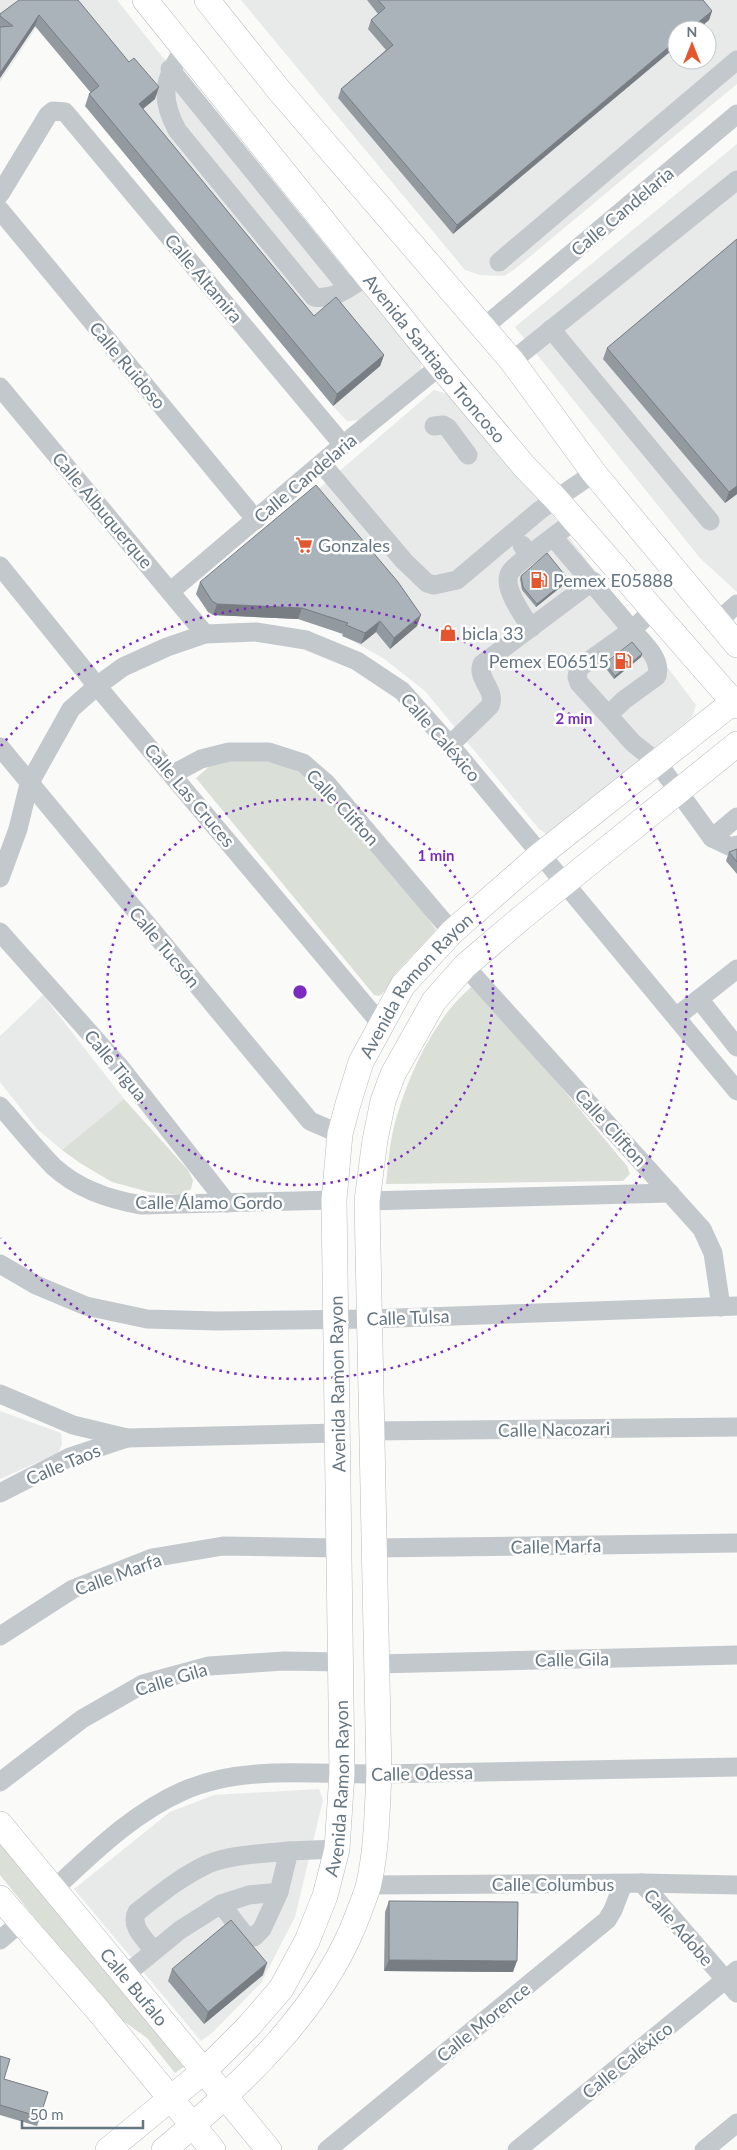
<svg xmlns="http://www.w3.org/2000/svg" width="737" height="2150" font-family="Lato,sans-serif">
<style>
.built{fill:#e8e9e9;fill-rule:evenodd}
.green{fill:#dadfd7}
.lines{fill:none;stroke-linecap:round;stroke-linejoin:round}
.major-casing{stroke:#b5babe;stroke-width:26}
.minor{stroke:#c3c8cc;stroke-width:19}
.major{stroke:#fff;stroke-width:25}
.wall{fill:#929a9f}
.shaded-wall{fill:#777d82}
.building{fill:#aab3b9;stroke:#777d82}
.ring{fill:none;stroke:#7b2cbf;stroke-width:2.5;stroke-dasharray:2.5 5}
.labels{text-anchor:middle;dominant-baseline:central;stroke-width:5;stroke-linejoin:round;paint-order:stroke}
.street-label{font-size:18px;fill:#657683;stroke:#fff}
.poi-label{font-size:18px;fill:#657683;stroke:#fff;text-anchor:start}
.centre{fill:#7b2cbf;stroke:#fff;stroke-width:2.5}
.ring-label{font-size:15px;text-anchor:middle;font-weight:bold;fill:#7b2cbf;stroke:#fff;stroke-width:5;stroke-linejoin:round;paint-order:stroke}
</style>
<rect width="100%" height="100%" fill="#fafaf8"/>
<g class="built">
<path d="M0,0H117L156,49L421,360V370L362,420L347,421L333,406L85,106L95,97L36,28L0,82Z"/>
<path d="M241,0H737V84L515,269L504,276L480,275L465,270ZM677,30H707V60H677Z"/>
<path d="M737,144V592L700,558L515,327Z"/>
<path d="M434,390L451,395L553,516L696,705L692,717L548,835L539,829L425,691L383,658L335,631L298,619L279,617L213,615L208,612L196,594Z"/>
<path d="M43,995L124,1099L62,1150L37,1129L0,1082V1036Z"/>
<path d="M0,1411L61,1433L62,1445L58,1453L0,1479Z"/>
<path d="M319,1789L323,1800L295,1917L261,1983L212,2033L201,2041L74,1889L170,1812L214,1795Z"/>
</g>
<g class="green">
<path d="M239,758L265,760L289,766L311,780L415,900L436,930L395,974L384,992L379,996L374,995L196,778L211,765Z"/>
<path d="M475,984L627,1166L630,1174L623,1181L386,1184C388,1167 389,1148 393,1131C405,1081 434,1016 475,984Z"/>
<path d="M124,1099L188,1170L193,1180L191,1189L182,1195L149,1192L112,1182L80,1163L62,1150Z"/>
<path d="M0,1841L185,2066L175,2073L147,2038L112,2013L0,1875Z"/>
</g>
<g class="lines">
<g class="major-casing">
<g id="major">
<path id="s1" d="M145,0L440,366L524,466L556,499L737,706"/>
<path d="M207,0L278,89L512,361L594,473L737,645"/>
<path id="s2" d="M0,1824L269,2150"/>
<path d="M0,1898L96,2008L213,2150"/>
<path id="s3" d="M108,2150L204,2071L248,2027L281,1989L307,1941L325,1896L337,1849L342,1773L334,1200L340,1134L348,1104L361,1062L403,985L452,932L540,855L737,699"/>
<path d="M164,2150C241,2085 324,2009 359,1912C362,1903 367,1893 369,1883C377,1847 377,1810 379,1774L367,1201L375,1140L383,1101L393,1074L434,1001L465,966L520,919L737,744"/>
</g>
</g>
<g class="minor">
<path d="M184,49C164,79 159,96 177,130L314,297C335,300 350,287 367,276"/>
<path d="M170,69L348,288"/>
<path d="M0,194L48,115L53,111L65,112L343,445"/>
<path d="M0,210L256,520"/>
<path d="M499,262L737,60"/>
<path d="M484,327L737,114"/>
<path d="M551,329L710,521"/>
<path d="M512,361L737,180"/>
<path d="M0,387L205,634"/>
<path d="M434,426L443,425L448,428L468,455"/>
<path d="M322,464L404,561L427,583L434,585L457,580L540,510L594,473"/>
<path d="M553,537L632,630L654,609"/>
<path d="M522,545L529,555L575,520"/>
<path d="M529,555C523,560 516,565 511,571C500,585 523,615 531,628"/>
<path d="M0,566L97,686L381,1024"/>
<path d="M171,591L343,445L440,366"/>
<path d="M718,621L737,604"/>
<path d="M608,715L579,683L577,677L579,668L632,630C643,643 662,658 657,676L624,700L608,715L633,743L657,762L712,838L737,817"/>
<path d="M450,745L490,706C497,690 476,679 482,664L593,581"/>
<path d="M0,747L310,1121L340,1134"/>
<path d="M173,774L201,759L229,752H269L303,763L326,783L452,932"/>
<path d="M712,838L731,847L737,845"/>
<path d="M0,878L18,829L29,784L71,709L97,686L123,667L167,647L205,634L256,632L306,640L357,661L402,691L450,745L737,1091"/>
<path d="M0,932L119,1066L227,1203"/>
<path d="M465,966L702,1229L713,1253L721,1307"/>
<path d="M699,999L737,1047"/>
<path d="M676,1017L737,969"/>
<path d="M0,1106C18,1126 35,1148 54,1167C78,1189 111,1200 142,1205L334,1200"/>
<path d="M367,1201L670,1193"/>
<path d="M0,1264L36,1285L86,1306L147,1319L217,1321L369,1319L737,1306"/>
<path d="M0,1394L73,1425L127,1438L338,1433"/>
<path d="M372,1431L737,1427"/>
<path d="M0,1493L70,1457L127,1438"/>
<path d="M374,1548L737,1543"/>
<path d="M0,1636L73,1589L152,1558L223,1546L339,1548"/>
<path d="M377,1664L737,1655"/>
<path d="M0,1782L82,1719L143,1684L209,1666L284,1661L341,1662"/>
<path d="M642,1883L737,1993"/>
<path d="M369,1885L642,1883L737,1885"/>
<path d="M54,1889C93,1853 133,1813 183,1791C244,1764 317,1775 381,1774C500,1772 618,1769 737,1767"/>
<path d="M221,1904L244,1934L254,1937L262,1929L279,1892"/>
<path d="M0,1940L20,1923"/>
<path d="M154,1951C146,1940 129,1926 137,1912C160,1894 182,1876 208,1864C234,1854 262,1854 289,1851"/>
<path d="M125,1975L180,1930L221,1904L249,1895L279,1892L289,1851L337,1849"/>
<path d="M327,2150L607,1920L613,1910L623,1884"/>
<path d="M517,2150L737,1970"/>
<path d="M704,2150L737,2123"/>
</g>
<use href="#major" class="major"/>
</g>
<g class="wall">
<path d="M19,0L155,99L143,109L314,316L384,355L380,366L333,406L85,106L89,94L91,93L35,26L0,78V14Z"/>
<path d="M367,0H703L712,11L709,20L697,30H677L453,234L338,98L341,89L386,50L368,29L371,20L378,14Z"/>
<path d="M737,239V494L725,503L603,359L607,348Z"/>
<path d="M521,576L567,582L536,607L522,590L520,579Z"/>
<path d="M200,582L417,626L390,649L376,632L361,644L342,636L343,634L298,619L213,615L208,612L196,594Z"/>
<path d="M642,654L641,657L614,679L604,666L605,663Z"/>
<path d="M737,849V874L726,861L729,852Z"/>
<path d="M389,1901L513,1972L384,1971L385,1912Z"/>
<path d="M172,1969L263,1975L204,2024L168,1981Z"/>
<path d="M0,2056L4,2079L40,2117L37,2126L0,2115Z"/>
</g>
<g class="shaded-wall">
<path d="M712,11L709,20L697,30H689Z"/>
<path d="M39,15L35,26L0,78V73Z"/>
<path d="M677,40V46L453,234L457,225Z"/>
<path d="M159,87L155,99L135,115L139,104Z"/>
<path d="M384,355L380,366L333,406L337,394Z"/>
<path d="M737,486V494L725,503L729,492Z"/>
<path d="M568,579L567,582L536,607L537,604Z"/>
<path d="M217,604L302,608L298,619L213,615Z"/>
<path d="M421,615L417,626L390,649L394,638Z"/>
<path d="M380,621L376,632L361,644L365,633Z"/>
<path d="M642,654L641,657L614,679L615,676Z"/>
<path d="M389,1960L517,1961L513,1972L384,1971Z"/>
<path d="M267,1963L263,1975L204,2024L208,2012Z"/>
</g>
<g class="building">
<path d="M19,0H78L129,62L134,58L159,87L139,104L314,316L336,297L384,355L337,394L89,94L99,86L39,15L0,73V27L13,26L0,16V14Z"/>
<path d="M378,0H703L712,11L689,30H677V40L457,225L341,89L393,45L371,20L385,8Z"/>
<path d="M737,239V486L729,492L607,348Z"/>
<path d="M316,485L398,582L421,615L394,638L380,621L365,633L346,625L348,623L302,608L217,604L212,601L200,582Z"/>
<path d="M547,553L568,579L537,604L523,587L521,576Z"/>
<path d="M632,642L642,654L615,676L605,663Z"/>
<path d="M737,849V862L729,852Z"/>
<path d="M389,1901L518,1902L517,1961L389,1960Z"/>
<path d="M231,1920L267,1963L208,2012L172,1969Z"/>
<path d="M0,2056L10,2059L4,2079L48,2092L40,2117L0,2105Z"/>
</g>
<g class="ring">
<circle cx="300" cy="992" r="193"/>
<path d="M1 746A387 387 0 1 1 1 1238"/>
</g>
<defs>
<g id="supermarket-bare" transform="scale(1.35)"><path d="M-6-5.5h2.5l.6 2H6L4.5 2H-2.5L-4.4-4H-6ZM-1.5 3.2a1.3 1.3 0 1 0 .1 0ZM3 3.2a1.3 1.3 0 1 0 .1 0Z" fill="#e4572e" stroke="#fff" stroke-width="2.5" paint-order="stroke"/></g>
<g id="fuel-bare" transform="scale(1.35)"><path d="M-5.5-6h7V0h2V4h1.3V-2.5L3-4.5l.8-.8L6-3V5H2.5V1h-1V6h-7ZM-4.2-4.7v3.2H.2V-4.7Z" fill="#e4572e" stroke="#fff" stroke-width="2.5" paint-order="stroke"/></g>
<g id="shop-bare" transform="scale(1.35)"><path d="M-5-2.5h2.3a2.7 3.5 0 0 1 5.4 0H5L5.5 6h-11ZM-1.5-2.5h3a1.5 2.3 0 0 0-3 0Z" fill="#e4572e" stroke="#fff" stroke-width="2.5" paint-order="stroke"/></g>
</defs>
<g fill-rule="evenodd">
<use href="#supermarket-bare" x="304" y="545"/>
<use href="#fuel-bare" x="539" y="580"/>
<use href="#shop-bare" x="448" y="633"/>
<use href="#fuel-bare" x="623" y="661"/>
</g>
<g class="labels">
<g class="street-label">
<text transform="translate(622 211) rotate(-40)">Calle Candelaria</text>
<text transform="translate(204 278) rotate(50)">Calle Altamira</text>
<text stroke="none"><textPath href="#s1" startOffset="461">Avenida Santiago Troncoso</textPath></text>
<text transform="translate(128 365) rotate(50)">Calle Ruidoso</text>
<text transform="translate(305 478) rotate(-40)">Calle Candelaria</text>
<text transform="translate(103 510) rotate(50)">Calle Albuquerque</text>
<text transform="translate(441 737) rotate(49)">Calle Caléxico</text>
<text transform="translate(190 795) rotate(50)">Calle Las Cruces</text>
<text transform="translate(343 807) rotate(47)">Calle Clifton</text>
<text transform="translate(165 947) rotate(50)">Calle Tucsón</text>
<text stroke="none"><textPath href="#s3" startOffset="1274">Avenida Ramon Rayon</textPath></text>
<text transform="translate(116 1065) rotate(50)">Calle Tigua</text>
<text transform="translate(611 1127) rotate(48)">Calle Clifton</text>
<text x="209" y="1202">Calle Álamo Gordo</text>
<text transform="translate(408 1317) rotate(-2)">Calle Tulsa</text>
<text transform="translate(337 1384) rotate(-91)">Avenida Ramon Rayon</text>
<text transform="translate(554 1429) rotate(-1)">Calle Nacozari</text>
<text transform="translate(63 1464) rotate(-23)">Calle Taos</text>
<text transform="translate(556 1546) rotate(-1)">Calle Marfa</text>
<text transform="translate(118 1574) rotate(-20)">Calle Marfa</text>
<text transform="translate(572 1659) rotate(-1)">Calle Gila</text>
<text transform="translate(171 1679) rotate(-17)">Calle Gila</text>
<text transform="translate(422 1773) rotate(-1)">Calle Odessa</text>
<text stroke="none"><textPath href="#s3" startOffset="449">Avenida Ramon Rayon</textPath></text>
<text x="553" y="1884">Calle Columbus</text>
<text transform="translate(679 1927) rotate(49)">Calle Adobe</text>
<text stroke="none"><textPath href="#s2" startOffset="211">Calle Bufalo</textPath></text>
<text transform="translate(483 2022) rotate(-39)">Calle Morence</text>
<text transform="translate(627 2060) rotate(-39)">Calle Caléxico</text>
</g>
<g class="poi-label">
<text x="318" y="545">Gonzales</text>
<text x="553" y="580">Pemex E05888</text>
<text x="462" y="633">bicla 33</text>
<text x="609" y="661" text-anchor="end">Pemex E06515</text>
</g>
</g>
<circle cx="300" cy="992" r="8" class="centre"/>
<g class="ring-label">
<text x="574" y="724">2 min</text>
<text x="436" y="861">1 min</text>
</g>
<g transform="translate(692 45)"><circle r="24" fill="#ffffff" stroke="#c1c8cd"/>
<path d="M0-4L9 19L0 12L-9 19Z" fill="#e4572e"/>
<text y="-8" font-size="14" font-weight="bold" text-anchor="middle" fill="#657683">N</text>
</g>
<path d="M22 2120v8h121v-8" fill="none" stroke="#657683" stroke-width="2.5"/>
<text x="30" y="2120" font-size="15" fill="#657683" stroke="#ffffff" stroke-width="4" paint-order="stroke">50 m</text>
</svg>
